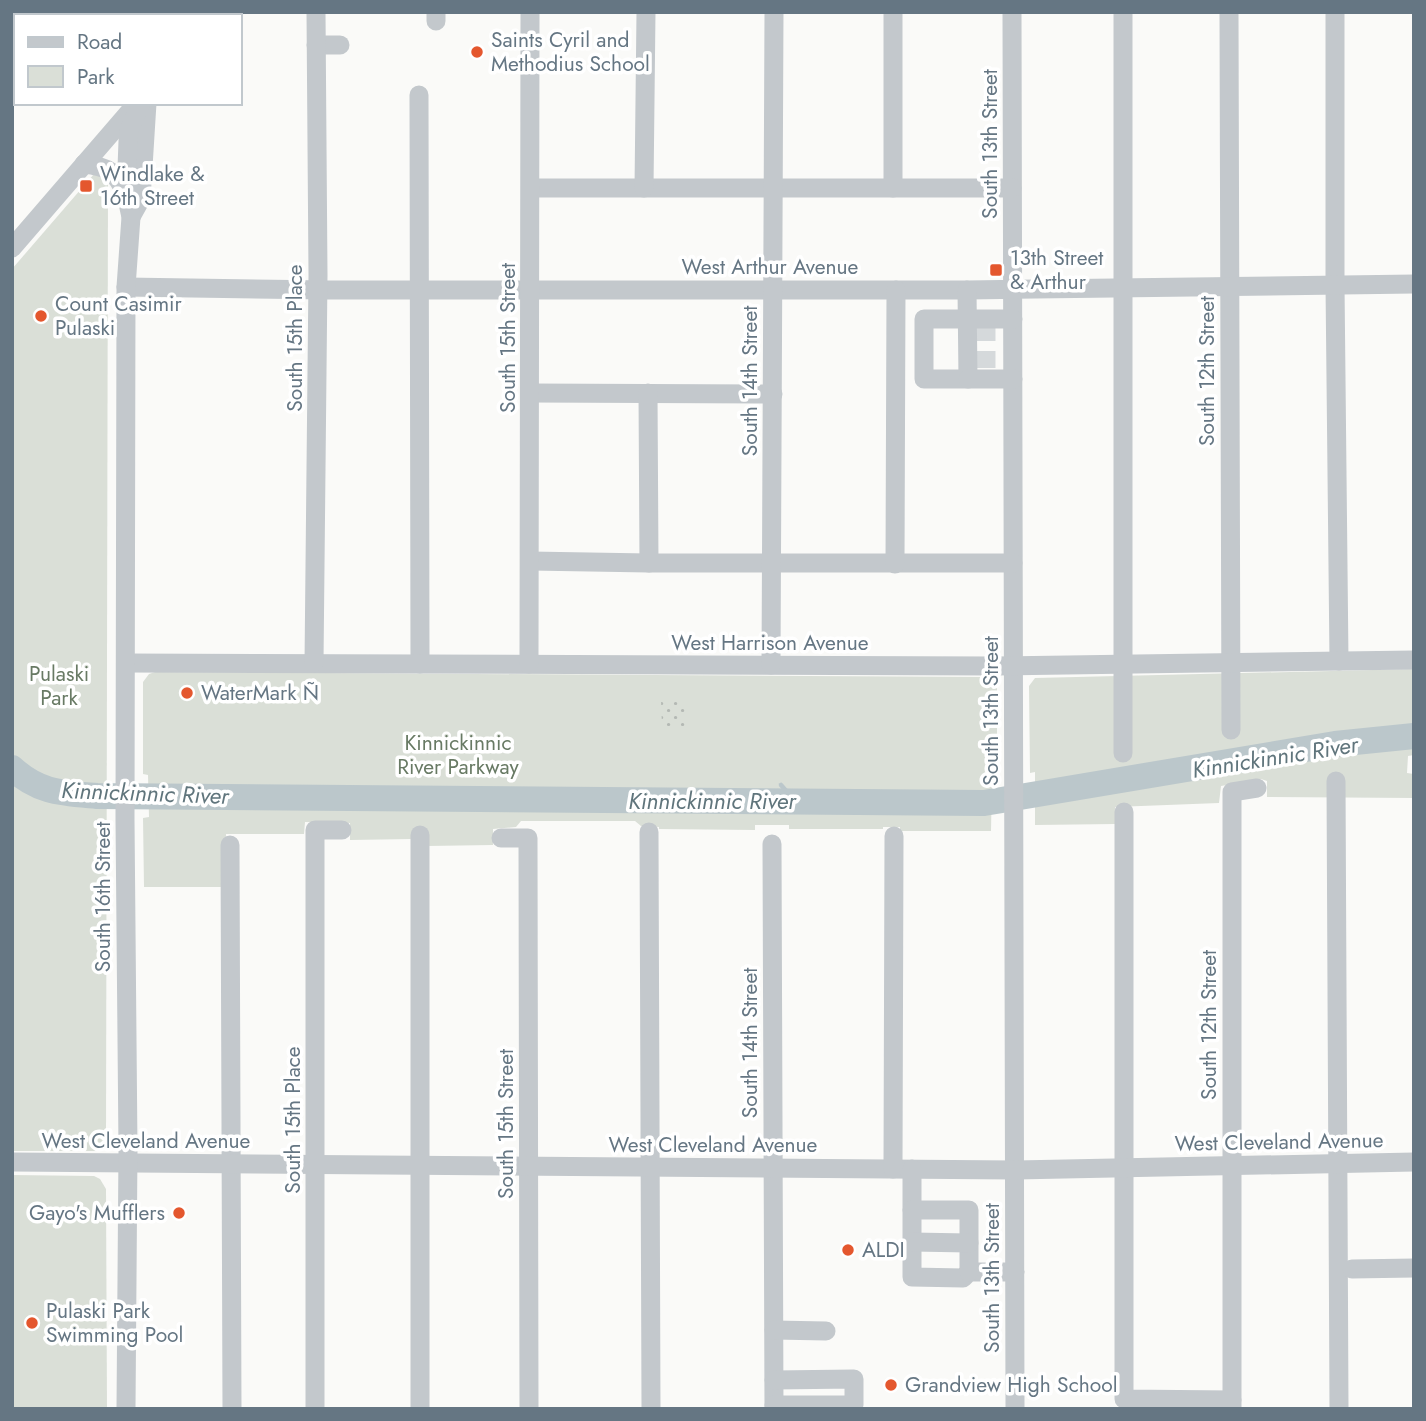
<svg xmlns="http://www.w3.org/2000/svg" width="1426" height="1421" font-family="Jost,sans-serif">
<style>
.park{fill:#dadfd7}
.garden{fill:url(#garden-dots)}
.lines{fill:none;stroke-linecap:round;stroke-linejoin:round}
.stream{stroke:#bbc7cb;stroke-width:4.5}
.river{stroke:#bbc7cb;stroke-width:26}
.minor-tunnel{stroke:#d5d9db;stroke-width:19;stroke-dasharray:19 10;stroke-linecap:butt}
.minor{stroke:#c3c8cc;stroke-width:19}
.poi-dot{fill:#e4572e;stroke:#fff;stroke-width:2.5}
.labels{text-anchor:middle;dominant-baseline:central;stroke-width:7;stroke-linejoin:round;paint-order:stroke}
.poi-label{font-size:21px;fill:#657683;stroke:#fff;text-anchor:start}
.street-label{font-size:21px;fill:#657683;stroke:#fff}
.park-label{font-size:21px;fill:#687a64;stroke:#fff}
.water-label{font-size:23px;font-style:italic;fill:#60757c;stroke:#fff}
</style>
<defs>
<pattern id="garden-dots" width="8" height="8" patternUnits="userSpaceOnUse" patternTransform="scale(1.75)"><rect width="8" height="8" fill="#dadfd7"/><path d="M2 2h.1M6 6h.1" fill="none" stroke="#b4b9b4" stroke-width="1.8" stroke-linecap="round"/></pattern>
</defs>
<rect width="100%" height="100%" fill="#fafaf8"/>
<g class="park">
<path d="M94,174L106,178L108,184L106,1141L103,1146L95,1151H12V269Z"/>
<path d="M1414,669V755L1408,756L1407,773L1414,774V798L1267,797V781L1261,779L1221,786L1219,803L1115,807V824L1035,825V772L1030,773L1029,686L1035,678Z"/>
<path d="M155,672L989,677L997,683V778L992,779L991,831H900V827H883V829H789V825H755V830L659,829V827L641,826L635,821H521L516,827L493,829V845L427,846L412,839L350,840V823L305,822L304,834H226L225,887H144L143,818L149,817L148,775L143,774V682L149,674Z"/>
<path d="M12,1175L94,1176L100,1179L106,1189L107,1409H12Z"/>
</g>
<path class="garden" d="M661,700L686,701V727L662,726Z"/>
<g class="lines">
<path class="stream" d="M781,785L796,802"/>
<path class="river" d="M12,768C39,793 62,793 97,796L984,803L1335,744L1414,736"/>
<path class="minor-tunnel" d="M986,322V368"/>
<g class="minor">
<path d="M28,12L32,16"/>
<path d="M149,12V16"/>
<path d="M436,12V21"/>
<path d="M893,12V188"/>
<path d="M1012,12L1015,1409"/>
<path d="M1229,12L1231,730"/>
<path d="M1335,12V285L1339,661"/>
<path d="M207,16L210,12"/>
<path d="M316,45H340"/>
<path d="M419,95L420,664"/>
<path d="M84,164C109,167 115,171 126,194"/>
<path d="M531,188H1012"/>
<path d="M644,188L646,12"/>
<path d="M131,217L141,199L147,103"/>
<path d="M12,248L131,110"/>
<path d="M126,287L328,290H967L1414,284"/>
<path d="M967,290L968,379H924V319H1013"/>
<path d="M968,379H1013"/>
<path d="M530,393L773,394"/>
<path d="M648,393L649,563"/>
<path d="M530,561L649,563H1013"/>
<path d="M895,564L896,290"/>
<path d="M126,663L994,666L1414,660"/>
<path d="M314,663L318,275L316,12"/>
<path d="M529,664L530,12"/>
<path d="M771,665L774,12"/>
<path d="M1123,753V12"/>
<path d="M1336,781L1339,1409"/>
<path d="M1124,812V1399L1232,1400"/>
<path d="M649,832L651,1409"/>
<path d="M501,838H528L529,1409"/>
<path d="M772,844L774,1409"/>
<path d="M230,845L232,1409"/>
<path d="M12,1162L1015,1170L1414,1162"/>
<path d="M893,1169L894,836"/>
<path d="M912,1169V1277L963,1278L969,1272H1015"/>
<path d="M912,1210H969V1272"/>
<path d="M912,1242L969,1243"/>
<path d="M1352,1269L1414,1268"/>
<path d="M774,1330L826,1331"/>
<path d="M774,1380L854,1379V1405H774"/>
<path d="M126,1409L128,1149L125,819L126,287L131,217L126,194L128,141L129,130L141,103"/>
<path d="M315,1409V830H342"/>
<path d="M420,1409V835"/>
<path d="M1232,1409V792L1257,788"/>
</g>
</g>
<g class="poi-dot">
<circle cx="477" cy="52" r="7"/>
<rect x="79" y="179" width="14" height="14" rx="3.5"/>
<rect x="989" y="263" width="14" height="14" rx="3.5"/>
<circle cx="41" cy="316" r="7"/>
<circle cx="187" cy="693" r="7"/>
<circle cx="179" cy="1213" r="7"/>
<circle cx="848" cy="1250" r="7"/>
<circle cx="32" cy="1323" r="7"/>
<circle cx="891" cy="1385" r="7"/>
</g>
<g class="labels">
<g class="poi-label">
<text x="491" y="40">Saints Cyril and<tspan x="491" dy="24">Methodius School</tspan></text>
<text x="100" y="174">Windlake &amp;<tspan x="100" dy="24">16th Street</tspan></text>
<text x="1010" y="258">13th Street<tspan x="1010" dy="24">&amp; Arthur</tspan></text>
<text x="55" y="304">Count Casimir<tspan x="55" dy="24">Pulaski</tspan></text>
<text x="201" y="693">WaterMark Ñ</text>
<text x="165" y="1213" text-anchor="end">Gayo's Mufflers</text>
<text x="862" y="1250">ALDI</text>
<text x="46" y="1311">Pulaski Park<tspan x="46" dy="24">Swimming Pool</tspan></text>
<text x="905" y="1385">Grandview High School</text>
</g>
<g class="street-label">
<text transform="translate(990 144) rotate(-90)">South 13th Street</text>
<text x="770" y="267">West Arthur Avenue</text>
<text transform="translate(295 338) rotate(-90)">South 15th Place</text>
<text transform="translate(508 338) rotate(-90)">South 15th Street</text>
<text transform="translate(1207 371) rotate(-90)">South 12th Street</text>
<text transform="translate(750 381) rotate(-90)">South 14th Street</text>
<text x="770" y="643">West Harrison Avenue</text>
<text transform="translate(991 711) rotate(-90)">South 13th Street</text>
<text transform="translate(103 897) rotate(-90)">South 16th Street</text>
<text transform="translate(1209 1025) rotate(-90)">South 12th Street</text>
<text transform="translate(750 1043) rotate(-90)">South 14th Street</text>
<text transform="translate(293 1120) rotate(-90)">South 15th Place</text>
<text transform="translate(506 1124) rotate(-90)">South 15th Street</text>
<text x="146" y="1141">West Cleveland Avenue</text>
<text transform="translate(1279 1142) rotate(-1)">West Cleveland Avenue</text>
<text x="713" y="1145">West Cleveland Avenue</text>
<text transform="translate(992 1278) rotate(-90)">South 13th Street</text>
</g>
<g class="park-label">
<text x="59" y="674">Pulaski<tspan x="59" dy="24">Park</tspan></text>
<text x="458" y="743">Kinnickinnic<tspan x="458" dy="24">River Parkway</tspan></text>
</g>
<g class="water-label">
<text transform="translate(1275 757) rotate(-9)">Kinnickinnic River</text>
<text transform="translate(145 793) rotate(2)">Kinnickinnic River</text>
<text x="712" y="801">Kinnickinnic River</text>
</g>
</g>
<rect width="1426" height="1421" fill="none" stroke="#657683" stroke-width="28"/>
<rect x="14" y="14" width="228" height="91" fill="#ffffff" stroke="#c1c8cd" stroke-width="2"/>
<rect x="28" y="37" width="35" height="10" fill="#c3c8cc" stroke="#c1c8cd" stroke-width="2"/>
<text x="77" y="49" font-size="21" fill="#657683">Road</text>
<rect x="28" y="66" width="35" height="21" fill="#dadfd7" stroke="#c1c8cd" stroke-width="2"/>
<text x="77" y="84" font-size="21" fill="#657683">Park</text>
</svg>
